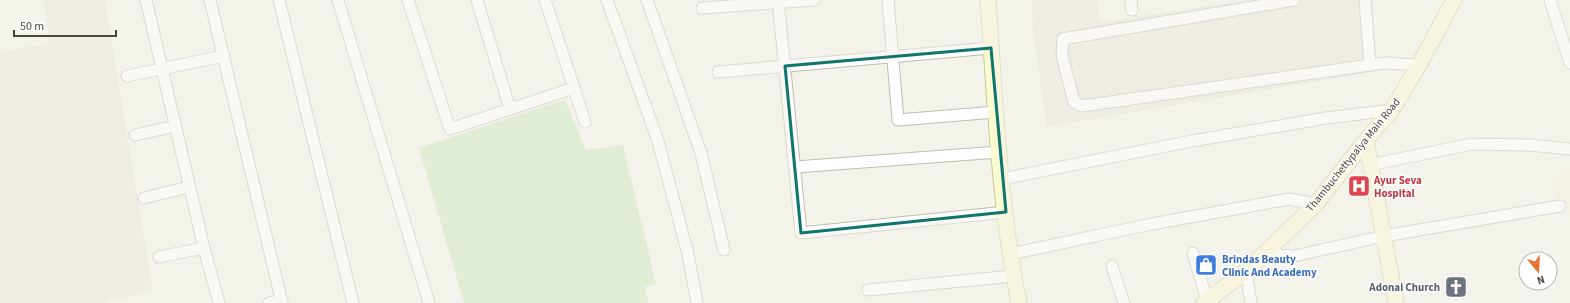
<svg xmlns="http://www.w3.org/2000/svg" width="1570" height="303" font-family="'Source Sans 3',sans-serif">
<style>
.residential{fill:#e8e6da}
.commercial{fill:#f4eed9}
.green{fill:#c7e5b8}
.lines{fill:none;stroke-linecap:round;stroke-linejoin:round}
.street-casing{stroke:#bfbdae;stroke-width:13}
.secondary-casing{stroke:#cac89b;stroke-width:17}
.street{stroke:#fff;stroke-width:11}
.secondary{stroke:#faf9cf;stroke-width:15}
.marked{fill:none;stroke:#0f766e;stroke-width:3;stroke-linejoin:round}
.labels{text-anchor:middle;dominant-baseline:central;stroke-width:3;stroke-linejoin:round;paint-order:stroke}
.street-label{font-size:11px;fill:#484539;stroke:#fff}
.health-label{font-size:11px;font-weight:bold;fill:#be3a42;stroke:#fff;text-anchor:start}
.shop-label{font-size:11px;font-weight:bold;fill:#366cbe;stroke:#fff;text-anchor:start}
.worship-label{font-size:11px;font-weight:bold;fill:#5b616d;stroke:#fff;text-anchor:end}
</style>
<rect width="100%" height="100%" fill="#f4f3eb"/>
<g class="residential">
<path d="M43,0H105L153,290L100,303H0V52L50,43Z"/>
<path d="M1031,0H1098L1100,22L1248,0H1372L1378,71L1047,127L1033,32Z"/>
</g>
<path class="commercial" d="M1570,167V217L1549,185Z"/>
<path class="green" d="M565,100L586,150L623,145L656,284L645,287L649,303H464L419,148Z"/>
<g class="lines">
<g class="street-casing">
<g id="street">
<path d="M146,0L204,248L219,303"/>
<path d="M210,0L282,303"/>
<path d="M279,0L353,303"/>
<path d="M338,0L429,303"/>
<path d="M408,0L450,129L574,88L585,122"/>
<path d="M477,0L510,109"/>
<path d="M545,0L574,88"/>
<path d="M607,0L658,141L688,254L697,303"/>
<path d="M647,0L701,153L724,250"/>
<path d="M778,0L801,233L1006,212"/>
<path d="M888,0L898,120L996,112"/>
<path d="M1131,0L1132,10"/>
<path d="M1294,0L1063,39L1062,55L1074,102L1082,106L1370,65L1365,0"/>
<path d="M1550,0L1570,63"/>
<path d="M702,8L814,0"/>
<path d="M1370,65L1386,63L1419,65"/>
<path d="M718,72L991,48"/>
<path d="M127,76L224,56"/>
<path d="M135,135L176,126"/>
<path d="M1370,165L1472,144L1529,145L1570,149"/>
<path d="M795,167L999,152"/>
<path d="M1002,179L1192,141L1326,118L1392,110"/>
<path d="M144,198L189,187"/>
<path d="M1193,253L1207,301"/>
<path d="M1010,254L1152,224L1289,199L1316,204"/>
<path d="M1263,254L1294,256L1384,236L1560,206"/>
<path d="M159,257L204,248"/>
<path d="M1112,266L1124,303"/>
<path d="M1246,271L1251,303"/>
<path d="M868,290L1013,276"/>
<path d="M269,303L282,300"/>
</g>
</g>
<g class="secondary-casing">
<g id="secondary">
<path d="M988,0C995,101 999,204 1019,303"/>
<path d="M1366,140L1396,303"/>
<path d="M1204,303L1246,271L1316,204L1366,140L1392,110L1419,65L1454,0"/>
</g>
</g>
<use href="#street" class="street"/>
<use href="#secondary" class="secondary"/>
</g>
<path d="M0 0H1570V303H0ZM991,48L1006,212L801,233L785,66Z" fill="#f4f3eb" fill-opacity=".55" fill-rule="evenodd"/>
<path class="marked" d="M991,48L1006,212L801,233L785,66Z"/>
<defs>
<g id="hospital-square" transform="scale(1.15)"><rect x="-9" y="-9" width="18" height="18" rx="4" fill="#e0444e" stroke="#fff"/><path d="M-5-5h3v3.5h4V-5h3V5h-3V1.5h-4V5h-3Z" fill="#fff"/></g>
<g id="shop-square" transform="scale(1.15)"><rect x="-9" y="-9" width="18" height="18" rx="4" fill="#3f7fe0" stroke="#fff"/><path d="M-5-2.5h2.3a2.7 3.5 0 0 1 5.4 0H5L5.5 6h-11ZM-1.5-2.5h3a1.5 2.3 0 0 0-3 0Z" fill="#fff"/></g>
<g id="church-square" transform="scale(1.15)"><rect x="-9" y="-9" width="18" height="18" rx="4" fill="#6b7280" stroke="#fff"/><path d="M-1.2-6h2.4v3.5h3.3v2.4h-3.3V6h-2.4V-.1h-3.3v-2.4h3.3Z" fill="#fff"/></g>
</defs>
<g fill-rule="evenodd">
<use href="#hospital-square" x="1359" y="186"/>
<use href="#shop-square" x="1206" y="265"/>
<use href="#church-square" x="1456" y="287"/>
</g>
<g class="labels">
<g class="street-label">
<text transform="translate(1353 155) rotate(-51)">Thambuchettypalya Main Road</text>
</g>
<g class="health-label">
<text x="1374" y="180">Ayur Seva<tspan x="1374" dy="13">Hospital</tspan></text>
</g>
<g class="shop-label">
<text x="1222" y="259">Brindas Beauty<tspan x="1222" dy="13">Clinic And Academy</tspan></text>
</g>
<g class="worship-label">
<text x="1440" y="287">Adonai Church</text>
</g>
</g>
<g transform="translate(1538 271) rotate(162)"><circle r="19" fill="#ffffff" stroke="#b6b5b0"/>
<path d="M0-3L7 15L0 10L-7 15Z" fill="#e8732e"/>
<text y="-6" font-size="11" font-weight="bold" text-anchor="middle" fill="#484539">N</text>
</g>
<path d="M14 30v6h102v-6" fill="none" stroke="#484539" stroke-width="2"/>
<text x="20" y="30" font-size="12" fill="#484539" stroke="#ffffff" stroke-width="3" paint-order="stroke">50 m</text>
</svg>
